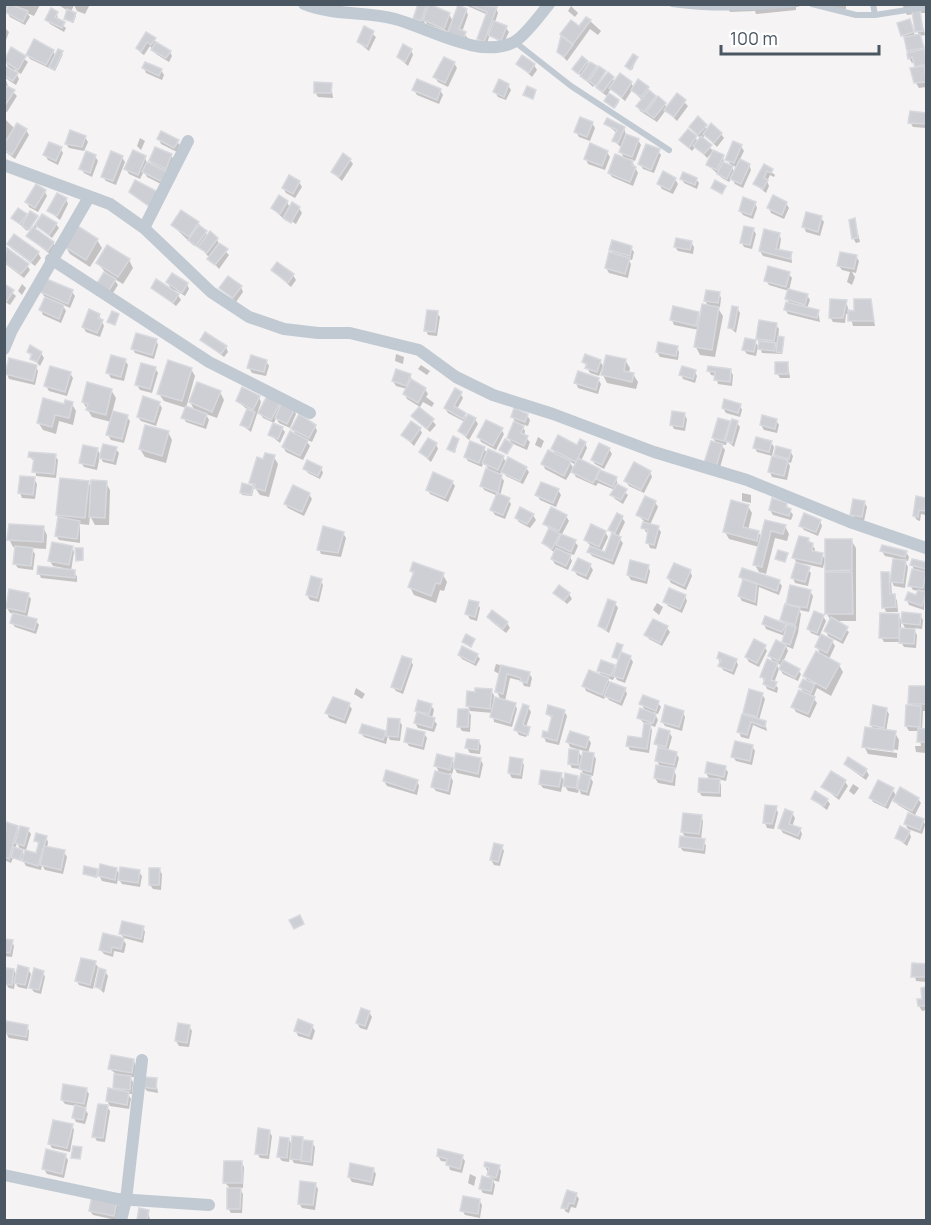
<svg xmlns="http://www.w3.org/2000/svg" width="931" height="1225" font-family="Manrope,sans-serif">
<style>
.shadow{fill:#0003;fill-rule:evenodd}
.building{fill:#cdcfd5;stroke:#d7d9de;stroke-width:1.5}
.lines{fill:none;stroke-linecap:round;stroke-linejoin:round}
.service{stroke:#c1cad2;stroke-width:6}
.minor{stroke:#c1cad2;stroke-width:12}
</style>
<rect width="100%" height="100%" fill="#f5f3f3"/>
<g class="shadow">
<path d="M4,4L18,8L16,4L40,5L34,16L27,13L30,17L25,25L10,17L7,12L4,15Z"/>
<path d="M57,4H90L85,14L77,11L74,5L71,12L76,16L73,23L65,19L68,11Z"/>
<path d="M419,4H431L430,7L449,14L453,22L466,10L468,15L462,32L468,38L465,44L451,38L447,31L427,24L425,21L423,25L414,18Z"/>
<path d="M463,4H486L496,8L498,13L495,22L506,28L509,32L503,44L490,35L486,45L482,44L479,39L488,15Z"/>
<path d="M726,4H796V10L756,14L755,11L730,12Z"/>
<path d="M820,4H846V9L824,10Z"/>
<path d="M902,4H926V13H920L925,35L920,36L926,57L924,69L926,87L919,88L916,83L918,69L915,62L912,63L909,58L906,39L902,35L910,21L915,36H919L914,14L907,15Z"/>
<path d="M571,6L578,13L575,17L568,11Z"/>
<path d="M57,13L58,21L66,28L64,32L50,24L47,20Z"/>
<path d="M590,21L601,31L598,35L590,29L567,61L559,52L560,39L571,22L579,28Z"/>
<path d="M4,27L9,32L5,43H4Z"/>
<path d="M365,28L376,37L369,51L358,42Z"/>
<path d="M146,34L170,52L172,56L169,62L156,54L150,46L144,55L141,53L138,48Z"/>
<path d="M12,49L28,62L21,74L14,69L19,79L16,85L5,78L9,88L17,96L7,112L4,111V67L11,71L5,61Z"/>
<path d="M411,50L413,55L408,66L398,57Z"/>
<path d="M53,51L56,57L63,54L55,71L30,59L27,55Z"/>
<path d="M637,58L632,70L628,68Z"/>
<path d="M587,62L604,72L593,87L574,69Z"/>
<path d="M454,63L457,68L448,87L438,82L435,77Z"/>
<path d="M518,64L534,65L537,70L532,77Z"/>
<path d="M144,68L161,70L164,75L162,80L146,73Z"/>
<path d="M606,74L615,81L631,83L634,88H647L668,108L677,95L688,106L677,121L666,110L657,122L640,111L638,106L642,100L632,90L625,101L611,89L608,93L619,102L615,108L607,103L608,97L596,88Z"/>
<path d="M331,84L333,98L318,97L315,92Z"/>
<path d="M508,85L511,90L506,100L498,97L495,92Z"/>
<path d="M414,90H440L443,95L439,104L417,95Z"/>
<path d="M911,112L926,114V128L913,127L910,122Z"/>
<path d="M698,119L708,130L721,134L724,138L717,147L705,135L702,139L713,151L707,158L696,146L692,151L681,140L688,131L699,142L701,139L690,127Z"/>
<path d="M6,120L15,129L26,130L29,135L15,159L4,151Z"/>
<path d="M592,123L595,128L590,141L579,137L576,132Z"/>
<path d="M606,124L624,128L626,135L638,140L641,145L635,161L631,159L638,173L633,186L612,177L609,173L625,160L621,152L622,148L614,141L617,133Z"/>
<path d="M85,137L88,142L84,151L69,148L66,144Z"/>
<path d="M140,138L145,141L141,150L137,146Z"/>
<path d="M159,139L177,141L180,146L177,152L161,144Z"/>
<path d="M741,146L744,151L739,161L749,165L751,170L743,188L735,184L732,178L729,182L722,178L708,165L723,156L724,164L732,167L727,159ZM730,164L738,168L735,173Z"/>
<path d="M60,148L63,153L58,165L48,160L45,155Z"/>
<path d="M658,151L661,155L654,173L643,169L640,164Z"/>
<path d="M607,152L610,157L605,170L588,164L586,159Z"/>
<path d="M171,155L174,160L165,186L147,177L144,171L140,179L129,174L126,169L145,157L147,164L153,167L150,161Z"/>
<path d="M95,156L98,161L92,177L84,173L81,168Z"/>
<path d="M122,157L125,162L116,185L106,181L103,177Z"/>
<path d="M350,160L353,164L342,181L332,172Z"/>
<path d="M764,166L775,175L774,177L770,175L767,181L769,186L766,193L755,184Z"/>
<path d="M675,179L678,184L673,194L662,189L659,184Z"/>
<path d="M682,179H696L699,183L697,189L684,183Z"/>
<path d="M299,182L302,187L295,198L286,193L283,188Z"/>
<path d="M45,192L47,196L38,212L29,207L27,202Z"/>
<path d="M66,199L68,204L60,220L49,211Z"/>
<path d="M287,202L290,208H299L302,213L296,224L286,218V221L272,208Z"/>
<path d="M755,203L757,208L753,219L743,215L740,211Z"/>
<path d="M786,203L789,208L784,219L771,213L769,208Z"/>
<path d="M26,215L28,218L36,217L27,231L13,218Z"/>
<path d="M821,218L824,222L820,236L806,232L804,227Z"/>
<path d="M38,219L56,224L59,228L52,238L37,226L35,230L53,243L56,247L51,255L28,237Z"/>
<path d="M855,220L860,242L856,243L853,238Z"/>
<path d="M198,223L208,236L217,239L219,245L229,255L219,269L201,248L193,245L172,225Z"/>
<path d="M753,229L756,234L752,249L744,247L742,243Z"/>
<path d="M779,234L781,239L779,251L791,254L792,263L763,256L760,251Z"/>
<path d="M15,236L38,253L41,258L35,266L11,248L9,244Z"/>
<path d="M97,240L102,248L90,267L70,254L65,246Z"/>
<path d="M691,242L694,247L693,254L678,251L675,247Z"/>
<path d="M631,248L634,252L632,260L628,259L631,264L628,278L609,273L606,268L614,255L611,250Z"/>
<path d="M7,250L27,265L30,270L24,278L4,263Z"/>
<path d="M856,256L859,261L856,273L852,272L855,277L852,285L847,282L850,272L842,270L839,266Z"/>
<path d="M129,260L133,268L123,284L113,278L118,285L111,296L98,285L105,272L98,263Z"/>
<path d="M272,270L293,275L296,280L291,287Z"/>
<path d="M789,274L792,278L789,290L807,295L810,300L807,308L818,311L820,322L788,314L785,309L790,304L787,299L789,291L769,285L766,280Z"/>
<path d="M167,282L187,284L189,289L185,296L175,290L181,300L176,306L153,288L173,292Z"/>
<path d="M22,284L26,288L22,295L18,291Z"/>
<path d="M4,286L16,296L10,305L4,301Z"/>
<path d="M241,287L243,292L236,302L221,288Z"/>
<path d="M40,291L72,292L75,296L70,308L62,304L66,311L61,323L43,315L41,310L46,298Z"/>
<path d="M719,293L721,298L720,307H717L723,316L715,357L700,355L696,347L699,330L674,325L672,320L698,313L701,318L709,307L705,301Z"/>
<path d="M870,300L875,326H853L850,314H846L845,323L833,322L830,317L846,301L849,312H856Z"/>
<path d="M737,308L740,313L736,333L729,327Z"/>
<path d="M437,313L440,317L437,336L428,335L426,330Z"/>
<path d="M99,315L104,326L100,337L86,332L83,327Z"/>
<path d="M776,325L779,329L778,338L784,340L782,354L762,353L757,338Z"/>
<path d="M156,340L158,345L154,359L135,353L133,349Z"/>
<path d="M202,340L226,347L228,352L224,357Z"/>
<path d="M755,342L758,346L756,356L747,354L744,350Z"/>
<path d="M677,347L679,352L678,360L660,357L657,352Z"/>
<path d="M30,348L41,353L44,358L40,366L30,355L38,359L39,357L30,352V355L28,352Z"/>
<path d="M396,354L404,357L403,364L395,361Z"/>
<path d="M125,360L128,365L124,381L111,378L108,373Z"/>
<path d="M625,360L630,368L629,373L633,374L638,382L636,389L607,383L603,375Z"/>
<path d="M266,361L269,366L266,376L252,373L249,368Z"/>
<path d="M600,361L603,366L599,376L590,373L584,362Z"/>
<path d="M788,364L790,378H780L777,373Z"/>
<path d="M421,365L430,371L427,375L418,369Z"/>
<path d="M36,367L38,371L35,385L9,379L7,374Z"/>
<path d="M155,368L158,373L152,393L140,390L137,385Z"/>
<path d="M191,369L195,376L186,408L195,411L190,402L220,392L224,400L217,418L206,414L209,420L206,429L186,422L183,417L186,408L164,401L159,394Z"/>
<path d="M730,370L733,375L732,386L718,384L716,376L711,375L709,371Z"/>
<path d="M695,372L697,376L695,383L683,379L681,374Z"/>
<path d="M70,373L73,378L67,396L49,391L46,386Z"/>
<path d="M410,375L412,381L425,389L428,394L426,397L434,403L432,407L423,402L420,407L407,399L405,394L407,389L396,386L393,381Z"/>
<path d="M598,379L601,384L598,394L578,388L576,383Z"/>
<path d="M111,390L116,398L112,413L127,417L130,421L124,443L111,440L108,435L111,422L92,417L83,402Z"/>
<path d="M460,393L463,398L457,409L467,418L475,419L478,424L469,440L459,431L465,422L448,413L445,408Z"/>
<path d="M259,397L261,402L251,432L242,425L248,410L237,401Z"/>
<path d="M159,403L162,408L156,426L141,421L138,417Z"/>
<path d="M72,404L76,411L73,425L59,421L56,434L43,430L38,422Z"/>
<path d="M279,404L281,408L294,410L296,414L290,428L279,423L276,418L274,423L263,418L260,413Z"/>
<path d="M740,405L742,410L740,417L726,413L723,408Z"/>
<path d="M420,407L436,425L430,432L413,416Z"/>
<path d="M684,414L687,419L685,431L674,429L672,425Z"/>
<path d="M527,415L530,420L528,426L521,424L525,431L524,436L530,442L527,450L511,443L509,438L515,422L513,417Z"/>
<path d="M776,420L779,425L777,433L764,430L761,425Z"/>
<path d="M729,423L731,427L737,423L740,427L734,447L727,441L726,445L721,444L725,450L719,471L708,468L717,444L713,438Z"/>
<path d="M315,426L317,431L312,442L305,439L310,446L303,460L286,452L283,447L297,436L293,429Z"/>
<path d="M282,428L285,432L280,443L270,435Z"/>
<path d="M420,429L422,433L414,446L403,435Z"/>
<path d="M501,429L504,434L496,450L481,442L479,437Z"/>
<path d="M168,432L172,440L166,463L145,457L140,449Z"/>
<path d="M538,437L544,441L541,448L535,445Z"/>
<path d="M458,440L455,453L450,451L449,449Z"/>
<path d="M771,442L774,447L772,456L757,452L755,448Z"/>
<path d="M585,443L587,448L581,461L616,478L618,486L628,495L623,504L615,499L612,495L615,490L598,483L596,486L576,477L572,470L566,480L545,469L543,464L556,455L553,449L578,447ZM569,461L576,465L574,469Z"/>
<path d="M436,444L438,449L431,462L420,452Z"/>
<path d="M97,449L101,456L116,449L119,453L116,465L103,462L100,456L97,470L84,467L81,462Z"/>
<path d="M484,449L488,454L503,457L507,464L526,468L529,472L523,484L506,476L502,470L500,475L504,481L500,496L508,500L511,504L505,519L495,515L492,510L498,496L484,490L482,486L488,468L483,462L482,467L468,461L465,457Z"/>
<path d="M609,449L612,454L604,469L595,464L592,460Z"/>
<path d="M790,451L793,456L791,463L788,462L790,466L787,480L772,477L770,472L778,459L775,455Z"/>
<path d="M55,456L58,460L56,478L36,476L35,462L30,457Z"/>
<path d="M274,457L278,464L269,497L260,495L251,482L264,461Z"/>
<path d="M321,468L323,473L320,479L308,473L305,469Z"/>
<path d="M650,472L652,477L644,493L629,486L626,481Z"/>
<path d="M34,479L37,484L35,499L22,498L20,493Z"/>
<path d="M88,482L92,489L106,483L110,490L109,525H95L90,516L89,525L80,524V543L59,540L56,535L58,514Z"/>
<path d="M452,482L455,486L448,502L430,494L428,490Z"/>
<path d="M243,485L254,487L252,496L242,495Z"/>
<path d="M558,490L561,495L556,507L540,500L537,495Z"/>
<path d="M742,493L751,495V503L742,501Z"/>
<path d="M309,494L312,499L304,516L288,508L285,504Z"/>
<path d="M926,500V515L921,514L920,521L917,520L914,516Z"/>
<path d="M655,502L658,507L650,525L658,528L661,532L656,549L650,548L648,543L649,533L646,532L643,527L644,521L638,515Z"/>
<path d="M864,502L867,507L864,521L855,519L852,514Z"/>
<path d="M786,504L793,515L791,520L773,515L770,510Z"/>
<path d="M748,506L752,513L748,530L758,532L762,538L766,521L785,526L789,534L787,541L775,538L766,574L759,572L755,565L759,547L729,539L725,532Z"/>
<path d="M520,509L533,515L536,520L530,528L519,522L516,518Z"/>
<path d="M566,516L569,521L561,536L575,542L578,546L574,555L568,553L572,561L568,570L555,564L552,559L555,553L543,543L550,530L545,524Z"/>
<path d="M622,518L625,522L618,537L623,543L614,565L592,556L589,552L591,546L585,540L605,532L608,537L601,552L606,554L612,534L610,530Z"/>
<path d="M820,521L822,526L818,536L804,530L801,526Z"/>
<path d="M43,527L47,535L46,549L31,548L35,554L33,570L18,568L15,564L17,547H13L9,539Z"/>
<path d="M343,533L346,538L341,557L321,554L319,549Z"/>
<path d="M808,539L815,549L814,553L822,555L825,559L823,568L801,563L811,573L808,586L795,583L793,578L797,563L794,558Z"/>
<path d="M851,540L856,548V621H835L849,632L843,644L828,636L826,631L831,621L827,614V570Z"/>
<path d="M72,547L74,552L71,571L77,576V582L41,578L39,573L64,570V568L53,566L50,561Z"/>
<path d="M882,551L906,552L909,557L908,561L904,560L908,567L905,588L894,586L891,580L892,596L897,600L898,612H886L884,607L888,574L892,580L895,558L885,556Z"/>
<path d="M913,560L926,564L924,610L909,605L907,600L917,597L919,591L913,590L910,585L915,572L912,565Z"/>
<path d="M590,565L593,570L588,580L577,575L574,570Z"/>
<path d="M648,566L650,571L647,584L631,580L628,575Z"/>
<path d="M411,571L443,575L447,582L444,591L440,590L436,603L414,595L410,587L414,575Z"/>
<path d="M690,571L692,576L686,590L671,583L668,578Z"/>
<path d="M741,577L779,582L782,586L779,595L759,587L757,606L742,601L739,596L743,581Z"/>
<path d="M321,581L323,585L319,602L310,600L307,595Z"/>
<path d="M791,586L810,591L813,596L809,612L799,610L801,614L798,633L793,649L786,646L788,651L783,662L798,670L801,674L798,681L783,674L780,669L782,666L775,662L779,669L774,683L778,688L777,693L767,689L762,676L774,664L770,656L777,642L786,646L783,642L785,636L766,629L764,624L766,618L785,626L782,620Z"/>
<path d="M555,593L569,594L572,599L567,604Z"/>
<path d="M28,595L31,599L27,618L36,621L39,625L36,634L15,627L12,623L15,614L10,613L7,608Z"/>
<path d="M685,596L687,601L682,613L668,606L665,602Z"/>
<path d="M615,603L618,608L609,633L599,626Z"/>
<path d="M657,603L663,607L659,615L653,610Z"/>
<path d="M478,604L480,608L477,621L470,619L467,614Z"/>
<path d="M493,612L507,623L510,628L506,633L491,621L489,617Z"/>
<path d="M898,615L903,623L920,615L923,620L922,629L913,628L917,635L916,648L904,647L901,642H884L881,637ZM901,620L906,630L901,629Z"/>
<path d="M823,616L826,621L820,635L832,641L835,646L829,659L839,665L843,672L831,696L817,688L813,698L817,703L810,718L796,712L793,707L805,694L800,687L808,683L805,676L821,655L817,647L821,637L811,633L808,628Z"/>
<path d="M667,628L670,632L662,646L649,639L646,635Z"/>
<path d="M622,646L621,654L630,657L633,662L625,683L617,680L615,676L613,680L607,678L610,683L625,689L627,694L622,706L609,700L606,695L604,699L586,691L584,686L602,677L599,671L614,666L616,671L620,661L613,657Z"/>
<path d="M764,646L767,651L759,667L749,662L746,657Z"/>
<path d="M459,655H477L480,659L476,666L462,659Z"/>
<path d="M718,658L736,660L738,665L734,675L723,670Z"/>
<path d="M411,661L413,665L403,694L396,691L393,687Z"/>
<path d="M496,664L529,673L532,678L530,687L524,686L522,681L510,678L505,701L515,704L517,709L512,727L494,722L493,713L470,711L468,706L491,691L494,695L493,706L501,700L497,692L501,675L494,671Z"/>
<path d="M910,687L926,688V711H923L922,730H926V753L916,752L915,746H921L919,731H909L906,726L912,706Z"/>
<path d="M356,688L365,694L362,699L354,694Z"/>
<path d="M762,694L765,699L759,720L765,722L767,731L753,725L749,739L741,737L739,732L747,717L745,713Z"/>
<path d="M641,703H658L661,707L658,714L654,712L658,720L655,727L650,725L652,730L649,753L630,750L628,746L643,740L645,724L639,718L646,712Z"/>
<path d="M349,705L352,709L346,724L329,718L327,713Z"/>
<path d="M431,705L434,710L432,718L437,724L434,732L418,728L415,723L417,710Z"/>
<path d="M528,707L531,712L526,727L530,730L526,737L519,735L516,730Z"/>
<path d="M886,709L889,714L886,732L895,733L899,740L898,750L867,746V749L897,753V758L868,754L864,746L874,730L871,725Z"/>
<path d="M468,711L471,715L470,732L462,731L459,726Z"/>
<path d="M564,711L567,716L559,745L546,742L544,737L550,734L553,719L547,714Z"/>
<path d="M683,712L685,717L682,731L665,726L662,721Z"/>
<path d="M390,719L399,721L402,725L400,741L390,740L388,736L386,744L364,737L361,733L385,732L387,737Z"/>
<path d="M669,732L672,737L668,751L676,753L679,758L676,769H673L676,775L675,786L658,783L655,778L661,768L657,761L659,748L656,744Z"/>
<path d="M424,733L427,738L424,750L409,746L406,741Z"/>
<path d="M588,738L591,743L588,753L593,754L596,759L593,776L589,775L593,782L589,796L581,794L579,789L578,793L568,791L563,783L561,792L543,788L540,784L561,775L565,783L577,777L580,782L583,773L581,769L572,768L569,763L578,751L583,759L584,751L570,747L568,742Z"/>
<path d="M479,742L481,746L480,754L470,753L467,748Z"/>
<path d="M752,746L755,751L752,765L736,761L733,757Z"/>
<path d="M452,759L455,765L480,759L483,764L480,778L457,773L454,767L452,774L449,773L453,781L450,795L436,791L433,787L440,774L436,766Z"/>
<path d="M522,761L524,765L522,779L512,778L509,773Z"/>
<path d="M845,765L866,770L869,775L866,780Z"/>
<path d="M725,768L728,772L726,781L718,779L721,785V797L702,796L699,792L710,780L706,773Z"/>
<path d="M384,781H417L419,786L417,795L387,786Z"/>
<path d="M845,782L848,786L839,800L823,787Z"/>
<path d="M853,784L859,788L854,795L849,791Z"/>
<path d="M892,789L897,797L918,799L921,803L915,815L898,805L893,798L888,809L873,802L871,798Z"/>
<path d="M812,799L827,800L830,804L827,810Z"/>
<path d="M776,808L778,813L774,829L767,828L765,823Z"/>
<path d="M792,813L795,818L792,827L800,829L802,834L800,840L783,833L780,828Z"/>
<path d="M701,816L703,821L701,840L706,845L705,854L683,851L680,847L686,838L682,832Z"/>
<path d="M923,820L925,825L922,834L908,829L905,824Z"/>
<path d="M7,824L17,827L20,832L28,830L31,834L26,850L20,848L25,856L37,855L39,845L36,840L46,837L48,842L47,848L64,852L67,857L63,874L45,870L42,865L41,870L26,866L22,858L21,861L13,858L11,863L4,860V834ZM17,843L21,851L15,849Z"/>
<path d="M909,832L911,837L907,846L897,838Z"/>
<path d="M502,847L504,851L500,866L494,865L491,860Z"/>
<path d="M116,869L120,875L139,872L142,876L140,887L122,884L118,878L117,884L102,881L98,873L97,878L84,873L97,870L100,875Z"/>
<path d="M159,869L162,874L161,890L153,889L150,885Z"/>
<path d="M143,927L145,932L143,943L124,938L121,934Z"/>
<path d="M123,939L126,944L124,953L114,951L113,957L104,954L101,950Z"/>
<path d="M4,940L12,942L14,946L12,957L4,956Z"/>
<path d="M95,963L98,967L93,989L79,985L77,981Z"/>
<path d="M913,965H926V982L916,981Z"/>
<path d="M4,969L7,973L14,970L17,976L28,969L31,974L27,989L18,987L15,982L14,989L9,988L5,983L4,987Z"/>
<path d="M105,971L108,976L104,993L97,987Z"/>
<path d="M43,972L45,977L41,994L34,992L31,988Z"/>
<path d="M923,989H926V1010L922,1011L919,1006L923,1000Z"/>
<path d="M369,1012L372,1017L367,1030L360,1028L357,1023Z"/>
<path d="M27,1026L29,1031L28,1041L9,1038L6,1033Z"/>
<path d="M189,1026L192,1031L189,1047L179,1046L176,1041Z"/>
<path d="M312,1026L315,1031L312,1040L298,1036L296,1031Z"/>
<path d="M134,1061L136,1066L134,1077H130L133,1082L132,1094H128L131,1099L129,1109L110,1106L107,1101L116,1092V1074L110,1069Z"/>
<path d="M156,1080L158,1093L147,1091L144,1087Z"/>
<path d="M86,1089L89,1094L86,1108L84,1107L88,1114L85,1124L76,1122L74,1118L76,1106L65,1104L62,1100Z"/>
<path d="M107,1107L110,1111L105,1142L97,1141L94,1136Z"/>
<path d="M72,1125L74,1130L70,1152L52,1148L49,1143Z"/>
<path d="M269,1131L272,1136L269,1159L260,1158L257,1153Z"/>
<path d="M293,1138L312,1143L315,1147L313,1166L294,1163L290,1156L289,1162L282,1161L279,1157L289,1139L292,1146Z"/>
<path d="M65,1155L68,1160L64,1178L47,1174L44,1169Z"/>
<path d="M438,1156L462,1157L465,1161L462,1173L450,1170L448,1162L441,1161Z"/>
<path d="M241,1162L244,1167L243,1188H239L243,1194L242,1213H231L228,1208L229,1187L225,1183Z"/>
<path d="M485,1166L499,1167L501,1171L499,1182L493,1180L495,1185L493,1195L483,1193L480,1188L491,1180Z"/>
<path d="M373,1169L376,1174L373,1186L352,1182L349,1177Z"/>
<path d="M470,1174L476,1177L474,1186L468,1183Z"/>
<path d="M315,1184L318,1189L315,1210L302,1208L299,1203Z"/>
<path d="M576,1194L579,1199L576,1208L571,1207L569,1213L566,1212L563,1207Z"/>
<path d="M479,1200L482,1205L480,1218L465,1215L462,1210Z"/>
<path d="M116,1202L119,1207L116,1220L93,1215L90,1211Z"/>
<path d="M140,1210L148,1211L150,1220H138Z"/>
</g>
<g class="building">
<path d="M9,4L28,11L23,22L5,12Z"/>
<path d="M418,4H427L421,21L413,19Z"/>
<path d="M429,4L450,13L444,29L423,20Z"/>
<path d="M468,4L497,7L484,42L477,39L487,12Z"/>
<path d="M458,5L467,9L459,29L466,32L463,40L447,34Z"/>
<path d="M51,8L58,12L55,17L65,22L62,28L45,20Z"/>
<path d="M67,9L76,13L73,22L64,19Z"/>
<path d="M920,10L923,31L915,32L912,11Z"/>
<path d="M586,17L591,20L573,44L560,34L571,20L579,26Z"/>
<path d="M910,19L914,32L901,36L897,23Z"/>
<path d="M494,21L507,26L501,41L488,35Z"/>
<path d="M364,26L374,31L367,47L357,42Z"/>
<path d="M146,32L156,38L151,45L147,42L141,52L136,48Z"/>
<path d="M920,34L924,48L907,51L904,37Z"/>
<path d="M561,36L573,45L564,57L557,52Z"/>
<path d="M34,39L54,50L46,65L26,55Z"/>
<path d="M156,42L171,51L166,58L151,50Z"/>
<path d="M403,44L412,49L405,62L397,57Z"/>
<path d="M11,47L26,56L18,70L4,61Z"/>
<path d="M58,49L63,51L54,70L49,67Z"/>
<path d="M924,49L926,64L915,67L912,57L908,59L907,53Z"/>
<path d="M633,54L638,57L630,70L625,66Z"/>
<path d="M522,55L535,64L529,73L516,64Z"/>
<path d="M582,56L588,61L578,74L572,69Z"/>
<path d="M444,57L455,62L445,83L433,77Z"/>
<path d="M145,62L162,69L159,76L142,68Z"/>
<path d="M590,62L597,66L587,81L580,76Z"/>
<path d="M4,65L18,73L13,81L4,76Z"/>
<path d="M599,66L606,71L596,86L589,81Z"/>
<path d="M924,66L926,82L914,83L910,68Z"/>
<path d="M608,72L614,77L603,92L596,87Z"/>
<path d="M620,73L632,82L622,97L609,88Z"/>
<path d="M417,79L441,89L437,100L412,90Z"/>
<path d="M499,79L509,84L504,97L493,92Z"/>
<path d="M638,79L649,87L641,97L631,90Z"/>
<path d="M314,82L332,83L331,93H314Z"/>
<path d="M7,86L15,90L4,107V90Z"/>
<path d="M527,86L536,90L533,99L523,95Z"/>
<path d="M649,90L656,96L644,112L636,106Z"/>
<path d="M609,93L619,100L614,108L604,101Z"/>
<path d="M677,93L686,100L674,117L664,110Z"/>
<path d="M658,96L666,103L654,118L646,112Z"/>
<path d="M910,111L926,113V124L908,123Z"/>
<path d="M698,116L707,125L698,135L689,127Z"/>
<path d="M580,117L593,122L587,137L574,132Z"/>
<path d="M607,118L625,127L618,143L612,141L617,130L604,124Z"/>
<path d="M17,123L27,129L12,155L4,150V144Z"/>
<path d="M711,123L722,133L714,143L703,134Z"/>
<path d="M688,129L697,136L689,148L679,140Z"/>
<path d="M70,130L86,136L82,147L65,144Z"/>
<path d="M161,131L179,140L174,148L157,139Z"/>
<path d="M626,134L639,139L632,157L619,152Z"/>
<path d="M701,136L712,145L704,154L693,146Z"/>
<path d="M733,141L742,145L734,163L725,160Z"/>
<path d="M49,142L62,147L56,161L43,155Z"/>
<path d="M590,143L608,151L602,166L584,159Z"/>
<path d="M646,144L660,149L651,170L638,164Z"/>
<path d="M155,147L172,154L166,169L149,161Z"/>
<path d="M133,150L146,156L138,175L124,169Z"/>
<path d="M713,150L724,155L717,170L706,165Z"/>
<path d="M86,151L96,155L90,173L79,169Z"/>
<path d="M111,151L123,156L113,181L101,177Z"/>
<path d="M343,153L351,159L339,177L331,172Z"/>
<path d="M615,154L633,161L632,165L636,167L630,182L608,173Z"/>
<path d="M740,159L750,164L741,184L730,179Z"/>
<path d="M147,162L168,172L163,182L142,172Z"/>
<path d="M723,162L733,166L727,179L717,174Z"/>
<path d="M764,164L773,169L771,173L767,171L764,178L768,180L763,189L753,184Z"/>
<path d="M663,171L676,178L670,190L657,184Z"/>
<path d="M683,172L697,178L695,185L680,179Z"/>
<path d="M289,175L300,181L293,194L282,188Z"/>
<path d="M135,180L158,192L150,207L129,192Z"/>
<path d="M715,180L726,186L722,194L711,188Z"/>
<path d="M36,184L46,190L35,208L25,202Z"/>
<path d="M57,193L67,198L57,216L47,211Z"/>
<path d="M279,195L288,201L280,214L271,208Z"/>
<path d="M773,195L787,202L782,215L767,208Z"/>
<path d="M743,197L756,202L751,215L739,211Z"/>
<path d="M292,202L300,207L291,223L283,218Z"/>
<path d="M18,208L27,214L20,224L11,218Z"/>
<path d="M181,210L199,222L189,237L171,225Z"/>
<path d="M30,211L38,216L29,230L22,225Z"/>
<path d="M806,212L822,216L818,232L802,227Z"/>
<path d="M42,214L57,223L49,235L35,225Z"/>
<path d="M855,218L858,238L852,239L849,220Z"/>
<path d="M76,225L98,239L86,260L63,246Z"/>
<path d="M199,225L207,231L196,246L188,240Z"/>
<path d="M744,226L754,228L750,245L740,243Z"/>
<path d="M33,227L54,242L48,251L26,236Z"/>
<path d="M764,229L780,233L776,249L792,252L790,259L759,251Z"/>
<path d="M210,231L218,238L207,253L198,247Z"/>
<path d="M14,234L39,252L31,262L7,244Z"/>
<path d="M676,238L692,241L690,250L674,247Z"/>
<path d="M612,240L632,246L630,256L609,250Z"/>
<path d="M219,243L228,249L215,265L207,259Z"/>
<path d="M107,245L130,259L118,277L96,263Z"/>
<path d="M7,248L29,264L21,274L4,262Z"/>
<path d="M609,252L630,258L625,274L605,268Z"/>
<path d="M840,252L857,255L854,269L837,266Z"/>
<path d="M277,262L294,274L288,283L271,270Z"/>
<path d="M768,266L790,272L786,287L764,281Z"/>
<path d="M104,272L116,279L108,292L96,285Z"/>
<path d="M172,273L188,283L182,293L166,282Z"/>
<path d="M228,276L242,286L233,298L219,288Z"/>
<path d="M44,278L73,290L68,304L38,291Z"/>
<path d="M156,279L179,294L173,303L151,288Z"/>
<path d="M4,284L14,290L7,301L4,299Z"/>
<path d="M788,289L808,294L805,305L785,299Z"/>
<path d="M706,290L720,292L718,303L704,301Z"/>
<path d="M45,297L64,305L59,319L39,310Z"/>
<path d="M830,299L847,300L843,318H829Z"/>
<path d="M854,299H871L874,321H848V310L854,311Z"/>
<path d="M786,302L819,310L817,318L784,310Z"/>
<path d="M702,304L719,307L712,350L694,347Z"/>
<path d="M673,306L699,312L696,326L670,320Z"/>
<path d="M732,306L738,307L734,329L728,328Z"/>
<path d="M89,309L100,314L98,318L103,320L97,333L82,327Z"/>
<path d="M427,310L438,311L435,332L424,331Z"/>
<path d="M112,311L119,314L115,325L107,322Z"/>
<path d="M759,320L777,323L774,341L756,339Z"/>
<path d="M205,332L227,346L221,354L200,340Z"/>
<path d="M136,333L157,339L152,355L131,349Z"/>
<path d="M778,336L784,337L782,353L776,352Z"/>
<path d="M745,338L756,340L754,352L742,350Z"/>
<path d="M759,341L776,343L774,351L758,349Z"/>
<path d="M658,342L678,346L676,356L656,352Z"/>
<path d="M30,345L42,352L37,362L30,359L32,354L27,352Z"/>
<path d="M585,354L601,360L597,372L585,368L587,364L582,362Z"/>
<path d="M111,355L126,359L121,377L106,373Z"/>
<path d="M251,355L267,360L264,372L247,368Z"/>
<path d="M606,355L626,359L624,371L634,373L632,382L601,375Z"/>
<path d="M9,358L37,365L33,381L5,374Z"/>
<path d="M168,360L192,368L182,401L157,394Z"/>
<rect x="775" y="362" width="13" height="12"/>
<path d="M141,363L156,367L150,389L135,385Z"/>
<path d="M50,366L71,372L65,392L44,386Z"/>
<path d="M682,366L696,370L693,379L679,375Z"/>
<path d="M708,366L731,369L730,382L714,380L715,372L707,371Z"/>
<path d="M396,369L411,374L407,386L392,381Z"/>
<path d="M578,371L599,378L596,390L574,383Z"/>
<path d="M411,379L426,388L418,403L403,394Z"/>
<path d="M87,382L112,389L106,415L86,410L88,404L82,402Z"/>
<path d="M197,382L221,391L212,412L189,402Z"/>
<path d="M242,387L260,396L253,410L236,401Z"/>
<path d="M455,388L462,392L454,406L466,413L463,419L444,408Z"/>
<path d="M143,396L160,402L154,422L137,417Z"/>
<path d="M267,396L280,403L271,420L258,413Z"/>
<path d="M43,398L64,404L65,400L73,402L69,418L55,415L52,427L37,423Z"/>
<path d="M724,399L741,404L738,413L722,408Z"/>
<path d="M282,402L295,408L287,424L275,418Z"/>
<path d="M186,406L207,414L203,425L181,418Z"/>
<path d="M419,407L434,419L427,429L411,416Z"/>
<path d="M514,408L528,414L525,422L511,417Z"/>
<path d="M247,409L255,412L249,428L240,425Z"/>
<path d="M113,411L128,415L122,439L106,435Z"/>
<path d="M672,411L685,413L683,427L670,425Z"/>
<path d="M299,414L316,425L309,438L291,429Z"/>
<path d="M468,414L476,418L466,436L458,431Z"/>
<path d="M762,415L777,419L775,429L760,425Z"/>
<path d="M718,418L730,421L724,441L712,438Z"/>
<path d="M732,419L738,421L732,443L725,441Z"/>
<path d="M486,420L503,428L493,446L477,437Z"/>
<path d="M411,421L421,428L411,442L401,435Z"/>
<path d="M514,421L524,426L521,433L528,436L524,446L507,438Z"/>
<path d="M273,423L283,427L278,439L268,435Z"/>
<path d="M145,425L169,431L162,456L139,449Z"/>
<path d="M290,431L308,440L300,456L282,447Z"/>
<path d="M558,435L577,445L580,439L586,442L576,462L551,449Z"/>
<path d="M453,436L459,439L454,452L447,449Z"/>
<path d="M756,437L772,441L769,452L753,448Z"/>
<path d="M428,438L437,443L428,458L419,452Z"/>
<path d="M505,439L513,444L507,454L499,450Z"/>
<path d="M470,441L485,447L479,463L464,457Z"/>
<path d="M711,441L723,444L716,467L704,463Z"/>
<path d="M599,443L610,448L602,465L591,460Z"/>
<path d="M103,444L117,447L113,461L99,458Z"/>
<path d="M83,445L98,448L94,466L79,463Z"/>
<path d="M776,446L791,450L789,459L774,455Z"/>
<path d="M488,449L504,456L498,470L482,463Z"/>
<path d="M548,450L571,461L564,476L541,464Z"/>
<path d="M29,452L56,454L54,474L32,472L34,458L28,457Z"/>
<path d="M265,453L275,455L265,491L254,488L255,484L249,483L257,457L263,459Z"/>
<path d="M772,456L788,460L784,476L768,472Z"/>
<path d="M508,457L527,467L520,481L501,472Z"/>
<path d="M578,458L600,469L593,483L571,472Z"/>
<path d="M307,460L322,467L318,476L303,469Z"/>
<path d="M634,462L651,471L641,490L624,481Z"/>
<path d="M486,468L502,475L498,493L480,486Z"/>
<path d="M600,470L617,477L613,487L596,479Z"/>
<path d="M433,472L453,481L445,498L426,490Z"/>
<path d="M20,476L35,477L33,495L18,493Z"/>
<path d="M60,478L89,481L85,518L56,515Z"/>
<path d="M91,480L107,481L105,518L89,517Z"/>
<path d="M541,482L559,489L553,503L535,495Z"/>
<path d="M242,483L253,486L251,495L240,493Z"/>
<path d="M617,484L627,489L621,500L610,495Z"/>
<path d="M293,485L310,493L302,512L284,504Z"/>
<path d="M497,493L510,498L503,515L490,510Z"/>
<path d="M645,496L656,501L648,520L636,515Z"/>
<path d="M916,496L926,498L925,511L919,510L918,517L913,516Z"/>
<path d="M772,498L787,503L786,507L791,509L789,516L769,510Z"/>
<path d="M853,499L865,501L862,517L850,515Z"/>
<path d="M731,500L749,505L743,527L759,531L757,541L723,532Z"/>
<path d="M520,507L534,514L527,524L515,518Z"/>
<path d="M551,507L567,515L559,531L543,524Z"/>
<path d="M617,513L623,516L615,533L608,530Z"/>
<path d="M804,513L821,520L816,532L799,526Z"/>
<path d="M58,517L80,521L77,539L55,536Z"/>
<path d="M765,520L786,525L783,534L771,531L762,567L753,565Z"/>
<path d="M643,522L659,526L654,545L646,543L648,530L641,528Z"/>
<path d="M9,524L44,526L43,542L7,540Z"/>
<path d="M591,524L606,531L599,547L584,540Z"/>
<path d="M323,526L344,532L338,553L317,550Z"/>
<path d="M549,528L560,534L552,549L542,543Z"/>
<path d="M612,533L621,537L612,561L587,552L590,546L605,552Z"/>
<path d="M561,534L576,540L571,552L556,545Z"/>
<path d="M799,536L809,538L808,542L813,543L812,551L823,553L821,564L792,558Z"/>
<path d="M825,539H852V570L825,571Z"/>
<path d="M52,542L73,546L69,565L48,561Z"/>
<path d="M882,545L907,551L905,557L880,551Z"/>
<path d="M15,546L33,548L31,566L13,564Z"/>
<path d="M75,548H83V560L76,561Z"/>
<path d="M556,548L571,555L566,566L551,559Z"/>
<path d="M778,550L788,553L785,562L775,559Z"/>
<path d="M578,558L591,564L586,576L572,570Z"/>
<path d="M893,559L906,560L903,583L890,582Z"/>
<path d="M912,559L926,562V569L910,565Z"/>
<path d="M630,560L649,565L645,580L627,575Z"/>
<path d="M413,562L444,573L440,584L436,583L431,596L408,587L414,572L410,571Z"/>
<path d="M796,562L810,567L805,582L791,578Z"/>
<path d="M674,563L691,570L684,586L667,578Z"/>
<path d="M38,566L75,570V578L37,574Z"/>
<path d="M742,568L780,580L777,591L739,577Z"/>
<path d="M912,569L926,572L923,588L908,586Z"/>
<path d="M825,572H852L853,614H825Z"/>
<path d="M881,572H889L890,594H895L896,607L882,608Z"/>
<path d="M311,576L322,579L317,598L306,595Z"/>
<path d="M743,579L757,584L755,602L738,596Z"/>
<path d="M559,585L570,593L564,601L553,593Z"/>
<path d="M790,585L811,590L807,608L786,604Z"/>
<path d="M669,588L686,595L680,609L663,602Z"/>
<path d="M9,589L29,593L25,612L6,608Z"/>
<path d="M918,590L926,592L922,606L905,600L908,592L916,595Z"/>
<path d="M608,599L616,602L606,630L598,626Z"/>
<path d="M469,600L479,602L475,617L465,614Z"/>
<path d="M785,604L800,608L795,625L780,620Z"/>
<path d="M492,610L508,622L503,629L487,617Z"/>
<path d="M814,611L824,615L817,633L807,629Z"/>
<path d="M902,612L921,614L920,625L901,623Z"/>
<path d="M13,613L37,619L34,630L10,623Z"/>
<path d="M880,613L899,614V638H879Z"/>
<path d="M765,616L786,624L782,632L762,624Z"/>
<path d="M831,617L848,627L841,640L824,631Z"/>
<path d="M653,619L668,626L660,643L644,635Z"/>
<path d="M787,624L796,627L790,645L782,642Z"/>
<path d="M900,628L915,629L914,644L899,643Z"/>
<path d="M466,634L475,639L471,647L462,642Z"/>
<path d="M821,634L833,640L827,653L815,647Z"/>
<path d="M754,639L766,645L757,663L745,657Z"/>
<path d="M776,640L786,645L779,661L768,656Z"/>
<path d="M617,643L623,645L618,659L612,657Z"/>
<path d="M462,646L478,654L474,663L458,655Z"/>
<path d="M816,651L840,664L826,689L803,676Z"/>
<path d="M621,652L631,656L623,679L613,676Z"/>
<path d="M719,652L737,659L732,671L718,666L721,660L717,658Z"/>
<path d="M402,656L412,659L401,690L391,687Z"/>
<path d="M767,659L778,663L771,680L777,682L774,689L763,684L765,678L760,677Z"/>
<path d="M601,660L615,665L611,676L597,671Z"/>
<path d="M783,660L800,669L795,678L779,669Z"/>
<path d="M501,665L530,672L527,683L520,681L521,678L507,674L503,694L495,692Z"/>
<path d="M589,670L609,678L602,695L582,686Z"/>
<path d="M803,679L815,684L811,693L799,687Z"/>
<path d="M610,682L626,688L620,702L604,696Z"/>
<path d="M909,686H926V704H908Z"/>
<path d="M475,688L492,689L490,709L466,706L467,691L475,692Z"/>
<path d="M749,689L763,693L757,717L743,713Z"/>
<path d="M799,690L815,697L808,714L791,707Z"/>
<path d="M643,695L659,701L656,711L639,704Z"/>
<path d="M333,697L350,703L344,720L325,713Z"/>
<path d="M495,697L516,703L510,723L490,717Z"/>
<path d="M418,700L432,704L429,714L415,711Z"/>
<path d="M523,704L529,706L523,725L530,727L528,735L514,730Z"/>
<path d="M548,705L565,710L557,741L542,737L543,731L548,732L552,716L546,714Z"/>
<path d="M665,705L684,711L679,727L661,722Z"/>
<path d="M873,705L887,708L884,728L870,725Z"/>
<path d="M906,705L921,706L920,727L905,726Z"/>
<path d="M640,708L656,714L653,723L637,718Z"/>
<path d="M458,709H469L468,727H457Z"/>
<path d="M417,712L435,718L432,728L414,723Z"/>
<path d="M742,714L766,721L765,727L751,722L747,735L737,732Z"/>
<path d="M388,718L400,719L398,737L386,736Z"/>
<path d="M644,723L651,724L647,749L626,746L628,736L642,738Z"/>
<path d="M362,724L386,731L383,740L359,733Z"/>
<path d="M865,727L896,731L893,751L862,747Z"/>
<path d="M407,728L425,732L422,746L404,742Z"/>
<path d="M659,728L670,731L666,747L654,744Z"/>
<path d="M918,728L926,729V742H917Z"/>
<path d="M570,731L589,737L586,748L566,742Z"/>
<path d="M467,739L479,740L478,750L465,748Z"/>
<path d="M735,741L753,745L750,761L731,757Z"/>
<path d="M658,747L677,752L674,765L655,761Z"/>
<path d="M569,749L579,750L578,765L568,764Z"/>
<path d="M583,751L594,753L591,772L579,769Z"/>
<path d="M456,753L481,758L478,774L453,768Z"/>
<path d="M437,754L453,758L450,770L434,766Z"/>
<path d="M510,757L523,759L520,775L508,773Z"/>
<path d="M848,757L867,769L863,776L844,764Z"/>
<path d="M707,762L726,766L724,777L705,773Z"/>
<path d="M656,765L675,768L672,782L654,778Z"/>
<path d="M386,770L418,780L414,791L383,781Z"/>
<path d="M541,770L562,773L559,787L539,784Z"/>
<path d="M435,771L451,775L448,791L431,787Z"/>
<path d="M831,771L846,780L837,796L821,787Z"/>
<path d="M565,773L578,776L576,788L563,786Z"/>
<path d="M581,773L591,776L587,792L577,789Z"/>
<path d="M699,778L720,779L719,793L698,792Z"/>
<path d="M878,780L894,788L885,806L869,798Z"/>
<path d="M900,787L919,798L912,811L893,801Z"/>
<path d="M815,791L828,799L824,806L811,799Z"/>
<path d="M765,805L777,806L772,824L763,823Z"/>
<path d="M785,809L793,812L789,824L801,828L798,836L778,828Z"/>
<path d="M683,813L702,815L699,834L681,832Z"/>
<path d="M908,813L924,819L920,830L904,824Z"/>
<path d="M6,822L18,826L9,859L4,857Z"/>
<path d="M20,826L29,828L24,846L15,843Z"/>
<path d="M900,826L910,831L904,842L895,838Z"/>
<path d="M36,833L47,836L38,866L22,861L25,850L36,853L39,842L34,841Z"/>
<path d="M680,836L705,839L703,850L679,847Z"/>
<path d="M494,843L503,845L498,862L490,860Z"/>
<path d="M44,846L65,850L61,870L40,865Z"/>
<path d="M14,847L23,850L20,860L11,857Z"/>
<path d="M100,864L117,868L115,880L98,876Z"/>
<path d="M84,866L98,869L96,877L83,874Z"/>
<path d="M120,867L140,870L138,883L118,880Z"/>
<path d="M149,868H160L159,885H149Z"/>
<path d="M300,915L304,924L294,929L289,920Z"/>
<path d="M122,921L144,926L141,939L119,934Z"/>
<path d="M103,933L124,938L121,949L112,947L111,953L99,950Z"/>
<path d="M4,939L13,940L10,953L4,952Z"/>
<path d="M81,958L96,961L90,985L75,981Z"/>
<path d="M912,963L926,964V977H911Z"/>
<path d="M18,965L29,968L25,985L14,983Z"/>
<path d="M6,968L14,969L12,985L4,984Z"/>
<path d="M34,968L44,971L39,990L29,988Z"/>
<path d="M99,968L106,970L101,989L95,987Z"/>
<path d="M926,987V1006H918L917,999H922L921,988Z"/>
<path d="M361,1008L370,1011L365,1026L356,1023Z"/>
<path d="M298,1019L313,1025L309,1036L294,1031Z"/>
<path d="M6,1021L28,1025L26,1037L4,1033Z"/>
<path d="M178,1023L190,1025L187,1043L175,1041Z"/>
<path d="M111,1055L134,1059L132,1073L108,1069Z"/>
<path d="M114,1074L131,1076L130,1090L113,1088Z"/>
<path d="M144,1077L157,1078L156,1089L143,1087Z"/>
<path d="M63,1084L87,1088L84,1104L61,1100Z"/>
<path d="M108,1088L129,1092L127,1105L106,1101Z"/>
<path d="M98,1104L108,1105L103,1138L92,1137Z"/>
<path d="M75,1105L86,1108L83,1120L72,1118Z"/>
<path d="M53,1120L73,1124L67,1148L48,1144Z"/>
<path d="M258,1128L270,1130L267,1155L255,1154Z"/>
<path d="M292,1136L303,1137L301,1160L290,1159Z"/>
<path d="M280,1137L289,1138L287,1158L277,1157Z"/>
<path d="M303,1140L313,1141L311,1162L301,1161Z"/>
<path d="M73,1146L82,1147L80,1159L71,1158Z"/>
<path d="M46,1149L66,1154L62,1174L42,1169Z"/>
<path d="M438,1149L463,1155L460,1169L446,1165L447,1159L437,1156Z"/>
<path d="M224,1161H242V1183H223Z"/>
<path d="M485,1162L500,1165L496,1178L487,1175L489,1168L484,1166Z"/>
<path d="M350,1163L374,1168L371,1182L348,1177Z"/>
<path d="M482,1176L493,1179L491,1191L479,1189Z"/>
<path d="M300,1181L316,1183L313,1205L298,1204Z"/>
<path d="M227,1188H241L240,1209H227Z"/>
<path d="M567,1190L577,1193L574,1204L569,1203L567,1209L561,1208Z"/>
<path d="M92,1196L117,1201L114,1216L89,1211Z"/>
<path d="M463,1196L480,1199L478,1214L460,1211Z"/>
<path d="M139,1208L149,1210L147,1220H137Z"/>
</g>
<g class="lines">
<g class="service">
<path d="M672,4C713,10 755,8 797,4"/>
<path d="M812,4L856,15H875L926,7"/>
<path d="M873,4L875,15"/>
<path d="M515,42L571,86L669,150"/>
</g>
<g class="minor">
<path d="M304,4C334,16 367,11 395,19C429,28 480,60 514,42C525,36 541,14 549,4"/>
<path d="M4,165L110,204L144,228L211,292L249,317L284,329L318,333H350L419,350L456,377L493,395L553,414L654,452L747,480L850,522L926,548"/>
<path d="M144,228L188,141"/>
<path d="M51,259L209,362L310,413"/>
<path d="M4,349L12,330L89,197"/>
<path d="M4,1175L118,1199L209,1205"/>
<path d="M121,1220L126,1200L142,1060"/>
</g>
</g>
<rect width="931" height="1225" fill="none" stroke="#4a5661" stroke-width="12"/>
<path d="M721 45v9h158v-9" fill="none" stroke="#4a5661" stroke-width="3"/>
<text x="730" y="45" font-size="18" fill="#4a5661" stroke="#ffffff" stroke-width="4.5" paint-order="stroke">100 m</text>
</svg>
